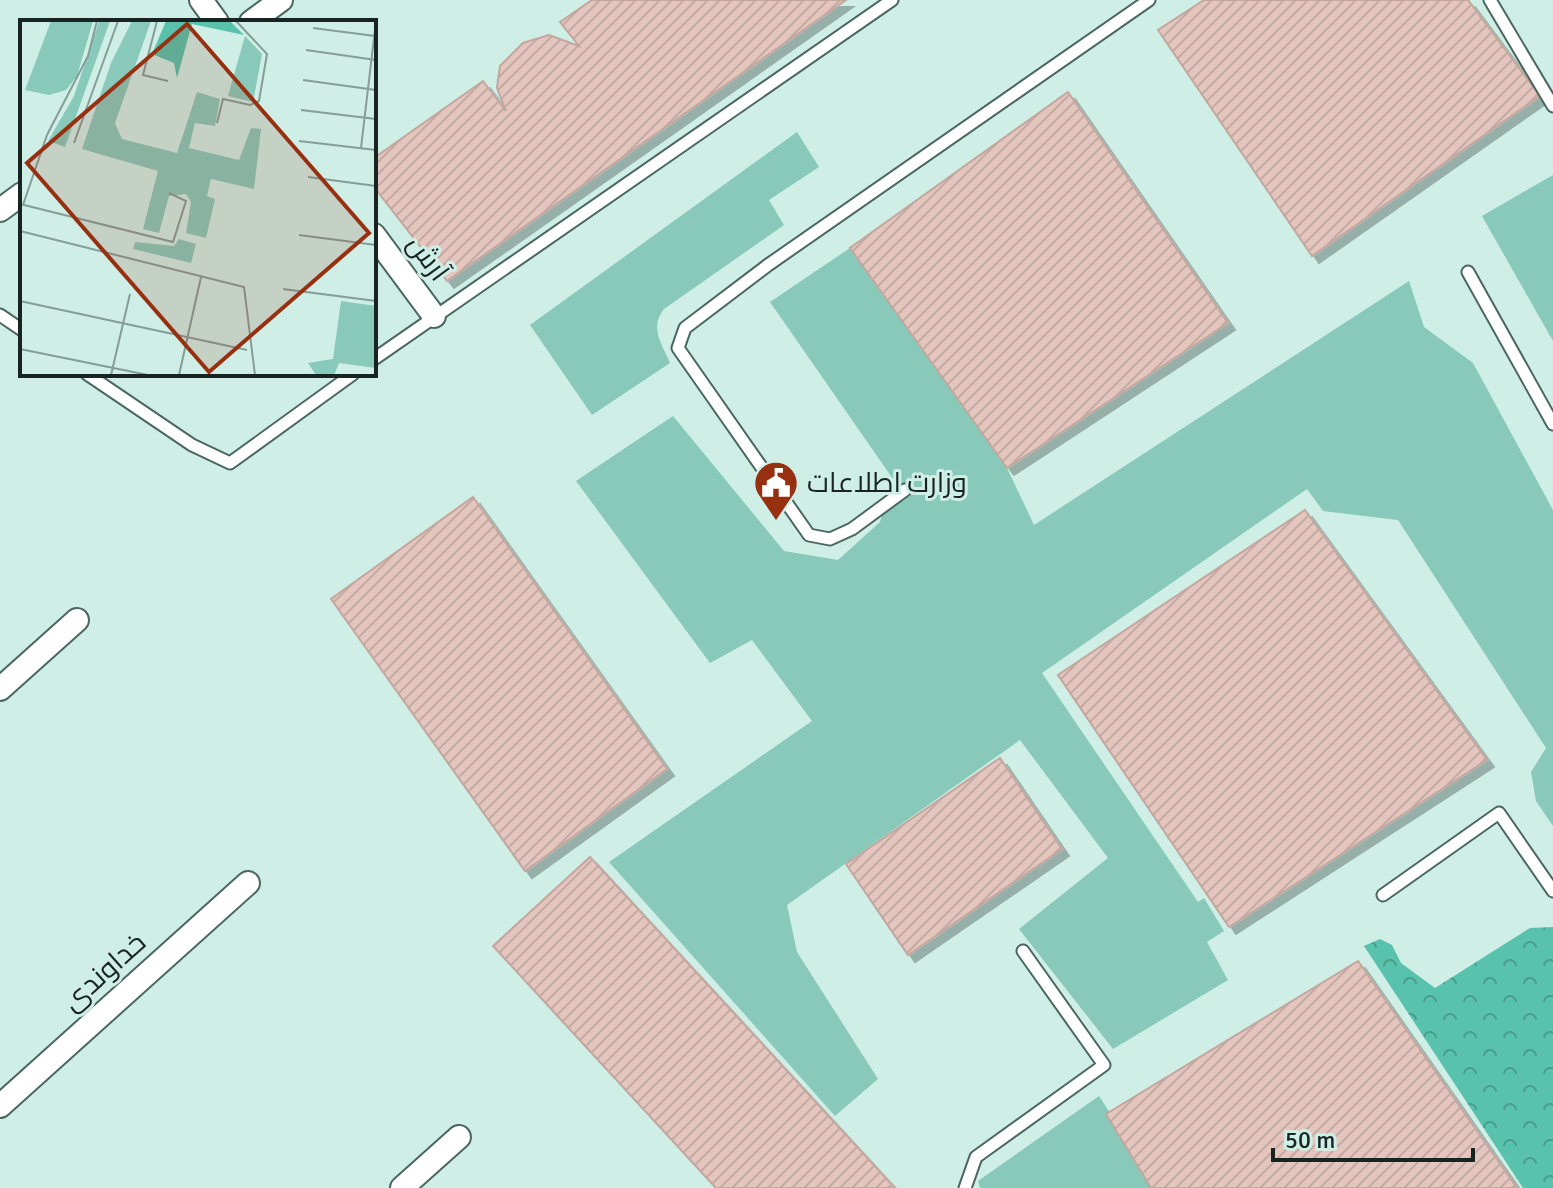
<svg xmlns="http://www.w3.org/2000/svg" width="1553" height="1188" font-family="Signika,Cairo,sans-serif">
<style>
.green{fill:#88c9ba}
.forest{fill:url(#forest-crowns)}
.building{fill:url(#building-hatch);stroke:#c3a69e;stroke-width:2;filter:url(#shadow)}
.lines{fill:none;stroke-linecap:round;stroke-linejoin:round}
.service-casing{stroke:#4b6760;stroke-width:15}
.minor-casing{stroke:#4b6760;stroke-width:26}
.service{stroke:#fff;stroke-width:11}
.minor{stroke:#fff;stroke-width:22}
.labels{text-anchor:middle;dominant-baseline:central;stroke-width:6;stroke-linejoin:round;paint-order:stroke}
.street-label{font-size:28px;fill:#182421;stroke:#ceeee6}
.poi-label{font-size:28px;fill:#182421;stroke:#ceeee6;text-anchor:start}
.inset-road{fill:none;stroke:#859d97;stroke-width:2}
.view{fill:#973011;fill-opacity:0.15;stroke:#973011;stroke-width:4}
.inset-edge{fill:none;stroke:#182421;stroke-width:4}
</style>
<defs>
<pattern id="forest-crowns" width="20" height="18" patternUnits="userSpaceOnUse" patternTransform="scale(2)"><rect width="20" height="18" fill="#58c2ac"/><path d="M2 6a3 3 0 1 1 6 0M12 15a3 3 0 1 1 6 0" fill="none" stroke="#489d8c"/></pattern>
<pattern id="building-hatch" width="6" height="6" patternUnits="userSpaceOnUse" patternTransform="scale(2)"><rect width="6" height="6" fill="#e4c6be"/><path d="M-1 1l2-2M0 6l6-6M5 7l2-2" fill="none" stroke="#c3aaa3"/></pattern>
<filter id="shadow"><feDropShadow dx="7" dy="7" stdDeviation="0" flood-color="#0004"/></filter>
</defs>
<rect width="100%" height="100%" fill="#ceeee6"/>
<g class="green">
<path d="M797,132L819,167L769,200L784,225L664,309C649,328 662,344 670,363L592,415L530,325Z"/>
<path d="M1553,175V341L1482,216Z"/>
<path d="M850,248L1007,468L1034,525L1409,281L1424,327L1473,363L1553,510V826L1536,801L1531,772L1546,748L1398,520L1323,511L1307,489L1042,673L1198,902L1204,898L1224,931L1207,942L1228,980L1113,1049L1019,929L1108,858L1020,740L787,905L797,952L878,1079L835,1116L609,862L812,721L752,640L710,663L576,481L673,416L784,551L838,560L880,522L893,479L770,302Z"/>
<path d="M1099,1096L1159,1188H980L978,1181Z"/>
</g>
<path class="forest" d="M1553,927V1188H1523L1364,946L1380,939L1392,945L1401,963L1435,988L1530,928Z"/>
<g class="building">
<path d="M592,0H846L447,281L374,187V158L483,81L506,111L497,88L500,66L523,43L549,35L579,46L560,22Z"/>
<path d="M1204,0H1468L1540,96L1312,256L1158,30Z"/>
<path d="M1068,92L1228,323L1007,468L850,248Z"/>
<path d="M473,497L667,769L525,871L331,599Z"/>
<path d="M1305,510L1487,760L1229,927L1058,675Z"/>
<path d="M1000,758L1062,849L908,955L846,864Z"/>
<path d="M590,857L895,1188H716L493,946Z"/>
<path d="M1358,961L1517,1188H1151L1106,1114Z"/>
</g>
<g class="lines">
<g class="service-casing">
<g id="service">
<path d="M1490,0L1553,106"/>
<path d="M1468,272L1553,424"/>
<path d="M0,315L22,330"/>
<path d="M374,359L892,0"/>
<path d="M87,374L192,445L230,463L353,374"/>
<path d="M905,490L852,529L830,539L809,535L678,348L685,328L768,265L1149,0"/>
<path d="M1383,895L1499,813L1553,891"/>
<path d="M965,1188L976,1157L1104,1065L1023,951"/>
</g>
</g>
<g class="minor-casing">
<g id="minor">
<path d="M201,0L217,22"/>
<path d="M251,22L281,0"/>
<path d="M0,210L22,194"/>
<path d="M374,235L434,316"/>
<path d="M0,689L77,620"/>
<path d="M0,1106L248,883"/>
<path d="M402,1188L459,1137"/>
</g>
</g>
<use href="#service" class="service"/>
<use href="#minor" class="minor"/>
</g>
<defs>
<g id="civic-pin" transform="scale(2.3)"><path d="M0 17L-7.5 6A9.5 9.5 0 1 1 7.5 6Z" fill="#973011" stroke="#ceeee6"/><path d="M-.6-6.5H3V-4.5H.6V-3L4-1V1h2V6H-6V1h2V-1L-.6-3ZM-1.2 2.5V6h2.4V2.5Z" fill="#fff"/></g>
</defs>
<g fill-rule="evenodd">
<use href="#civic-pin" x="776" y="483"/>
</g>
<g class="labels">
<g class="street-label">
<text transform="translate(428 258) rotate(54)">آرش</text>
<text transform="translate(104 972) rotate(-42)">خداوندی</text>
</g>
<g class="poi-label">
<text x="807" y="483">وزارت اطلاعات</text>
</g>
</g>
<g transform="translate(20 20)">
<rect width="356" height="356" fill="#ceeee6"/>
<path d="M31,1H73L57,56L46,70L29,75L5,70ZM79,1H90L45,127L28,121L54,76ZM112,1H131L95,103L102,119L157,133L177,72L200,79L195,106L175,103L169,128L219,140L231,108L241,109L234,169L191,159L187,176L195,179L186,218L166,213L171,182L166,174L149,176L139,213L123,209L138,151L62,129L91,43ZM225,16L242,34L233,82L208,76ZM159,219L176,224L171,243L113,229L115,222L154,226ZM321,281L356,286V348L319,343L314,355H296L288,343L313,339Z" fill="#88c9ba"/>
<path d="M146,1H210L224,15L172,4L157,58L154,43L132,34Z" fill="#58c2ac"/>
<path class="inset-road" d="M137,1L123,55L148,61M293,8L355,16M286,30L356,40M283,60L356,70M281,90L356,99M197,103L203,79L230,85L239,81L247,34L216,1M279,121L356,130M54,123L98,1M341,128L356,1M288,157L356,166M0,184L153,222L166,181L149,173M3,185L27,115L68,36L77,1M0,211L224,267L235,355M279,215L356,225M263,269L356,281M0,281L227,330M0,329L128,355M91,355L110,274M159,355L181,257"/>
<path class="view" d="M167,4L349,213L189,352L7,143Z"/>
<rect width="356" height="356" class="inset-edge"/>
</g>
<path d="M1273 1148v12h200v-12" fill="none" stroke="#182421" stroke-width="4"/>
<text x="1285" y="1148" font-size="24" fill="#182421" stroke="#ceeee6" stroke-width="6" paint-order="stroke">50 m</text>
</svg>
